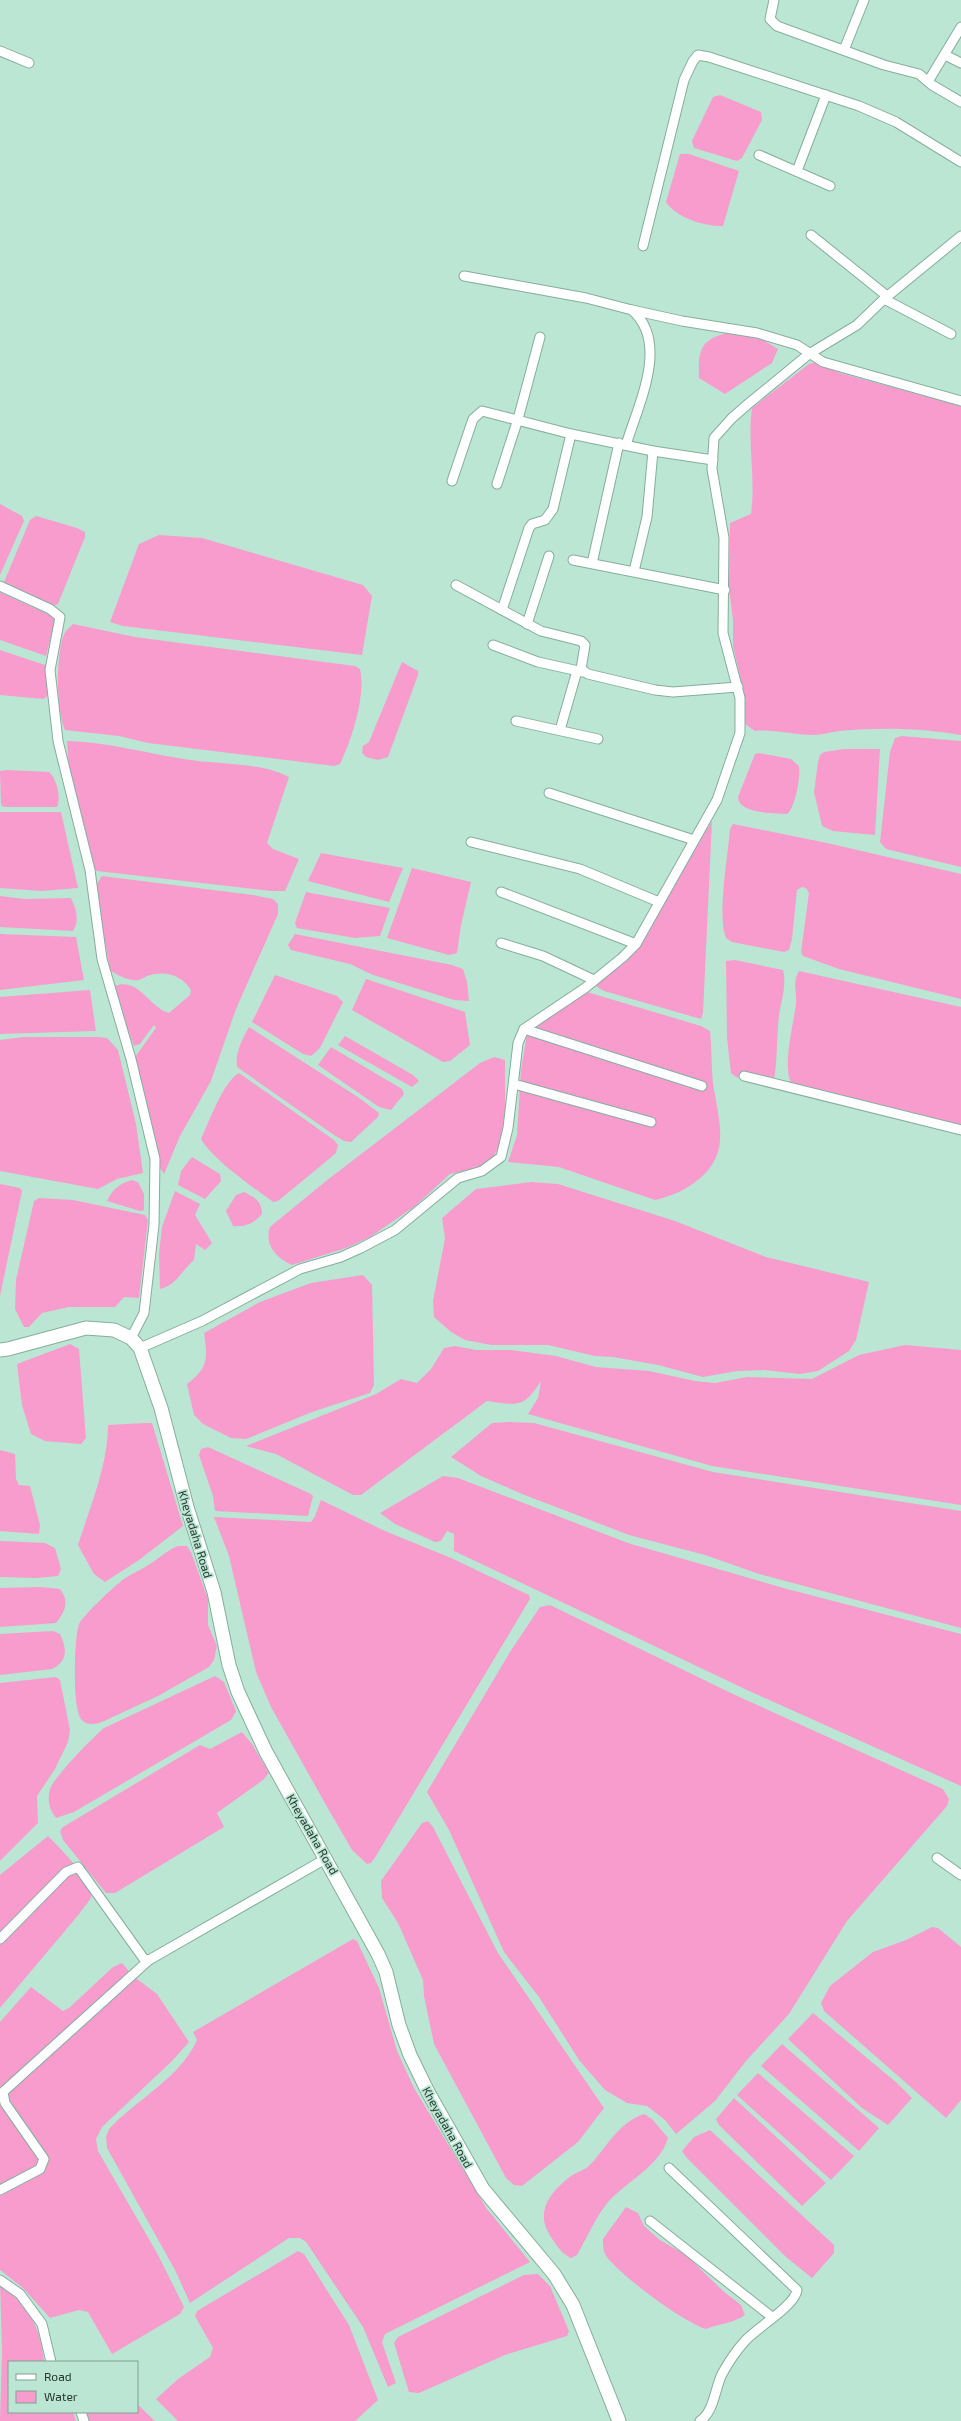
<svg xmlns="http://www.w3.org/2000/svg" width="961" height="2421" font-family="'Exo 2',sans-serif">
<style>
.water{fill:#f89cce}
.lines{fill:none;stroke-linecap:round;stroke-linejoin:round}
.street-casing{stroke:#85ae9c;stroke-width:11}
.secondary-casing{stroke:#85ae9c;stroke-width:15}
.street{stroke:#fff;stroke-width:9}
.secondary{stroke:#fff;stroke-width:13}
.labels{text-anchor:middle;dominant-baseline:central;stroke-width:3.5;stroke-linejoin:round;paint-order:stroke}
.street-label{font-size:12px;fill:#283932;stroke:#bbe6d3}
</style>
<rect width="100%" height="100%" fill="#bbe6d3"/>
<g class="water">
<path d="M720,95L761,112L762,120L742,158L737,161L694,148L692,141L713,97Z"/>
<path d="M680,154H689L739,171L723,226C703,226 677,218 666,202Z"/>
<path d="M727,333L760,338L778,349L772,363L725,394L699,378C698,352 699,340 727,333Z"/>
<path d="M816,362L840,373L961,406V735C922,728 879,727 840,731C830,732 822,735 813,735C793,735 774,729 755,731L745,724L744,694L733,646V620L729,588L730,523L751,514C756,478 747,443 752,408L809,364Z"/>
<path d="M0,504L22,516L24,521L0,575Z"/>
<path d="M36,516L77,528L85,532V537L58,604L51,607L8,587L4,582L30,520Z"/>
<path d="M159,535L202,538L363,585L372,596L362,655L123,626L110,622L139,544Z"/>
<path d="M0,592L52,616L55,622L46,656L0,640Z"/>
<path d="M73,624L135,637L355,666L360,669C366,696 352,739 340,764L334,766L148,743L119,736L65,730C56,710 56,657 63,637C65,631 69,628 73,624Z"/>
<path d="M0,650L48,666V695L44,699L0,695Z"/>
<path d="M402,662L418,671V675L388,757L378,760L366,757L362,753L363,746L369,742Z"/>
<path d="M902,736L961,741V867L886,849L880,842L890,752L895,738Z"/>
<path d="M67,741C108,742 149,754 190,760C218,764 265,763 289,777L267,843L273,849L299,859L285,891H271L97,871L92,866L69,771Z"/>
<path d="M844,749H880L875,835L833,831L822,826L814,792L818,762L820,755L824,752Z"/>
<path d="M759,753L791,759L799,766C801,775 795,809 787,814C774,813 739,814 738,797L755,754Z"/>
<path d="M7,770L49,772C57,779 61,798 57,807H4L1,805L0,771Z"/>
<path d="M0,812H61L78,888L42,891L0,888Z"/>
<path d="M712,821L703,1013L701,1019L604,991L597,987L596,983C643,944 680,874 712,821Z"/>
<path d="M733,824L827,843L961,874V999L839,969L803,956L801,952L809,893L806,888L802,887L797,890L792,939L789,950L784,952L732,942L726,938C717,916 728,856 730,829Z"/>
<path d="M321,853L403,868L389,902L308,881Z"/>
<path d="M412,868L471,882L461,925L457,953L449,955L387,938Z"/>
<path d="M102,876L253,895L273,899L278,904V914L236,1009L211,1081L180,1136L164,1174L157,1163L135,1057L156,1028L154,1025L140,1044L134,1046L116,1000L114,986C140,977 149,1008 169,1013L190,995L191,990C182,975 164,970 147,976C145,977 142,979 139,980C130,982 117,975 110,970L95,886Z"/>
<path d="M306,892L390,908L380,936L355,938L297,928L295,923Z"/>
<path d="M0,896L25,899L71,898C76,908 80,921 73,931L0,927Z"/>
<path d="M0,934L76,937L84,980L0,990Z"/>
<path d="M295,934L452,965L463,969L467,982L469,1001L454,1000L373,975L350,964L291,950L288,945Z"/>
<path d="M735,960L783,970C787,986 781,1000 779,1016C776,1040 778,1062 773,1085L736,1077L731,1073L727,1038L726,961Z"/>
<path d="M799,971L961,1007V1130L794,1088C780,1071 794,1024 796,1003C797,991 792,983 799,971Z"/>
<path d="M275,975L337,996L343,1002L320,1048L311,1056L303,1054L252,1022Z"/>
<path d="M366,979L465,1012L470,1045L450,1061L443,1062L352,1010Z"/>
<path d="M90,990L96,1031L0,1034V997Z"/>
<path d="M587,992L701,1026L710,1031C712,1048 711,1066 713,1083C718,1119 732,1152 699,1179C686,1190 672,1196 655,1200L559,1167L508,1162L517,1135L521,1070L527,1034L580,994Z"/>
<path d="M249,1027L358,1097L379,1113L378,1117L351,1142L344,1141L334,1135L237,1067C235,1052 242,1040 249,1027Z"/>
<path d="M345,1036L413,1075L419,1081L412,1087L338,1045Z"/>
<path d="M23,1037H98L107,1038L118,1050L136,1124L143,1173L117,1179L98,1189L0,1171V1040Z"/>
<path d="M331,1047L402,1089L404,1094L391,1110L379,1107L318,1065Z"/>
<path d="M494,1057L505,1060V1113L499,1147L490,1162L476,1168L450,1174L414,1207L370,1237L346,1248L292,1265C276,1258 264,1244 270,1227L326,1181L480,1063Z"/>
<path d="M239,1073L334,1140L338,1145L336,1153L329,1159L278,1201L273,1202C253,1187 213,1160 201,1139C209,1122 223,1082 239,1073Z"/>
<path d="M192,1157L220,1174L221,1181L205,1199L178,1185L181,1171Z"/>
<path d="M132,1180L138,1182L144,1194V1210L140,1211L107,1201C112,1189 121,1183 132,1180Z"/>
<path d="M531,1182L558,1184L675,1221L766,1257L869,1282L856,1340L849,1351L818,1371L800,1374L764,1370L737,1371L703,1377L658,1365L613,1357L595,1356L548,1345H491L465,1340L451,1332L434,1317L433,1301L445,1238L442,1218L476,1189Z"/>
<path d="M0,1184L20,1188L22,1191L0,1296Z"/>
<path d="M175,1191L200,1204L195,1215L212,1243L205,1250L196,1244L194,1260C181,1271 177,1285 160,1289L159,1254L162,1227Z"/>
<path d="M244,1192C255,1197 262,1202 262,1214C253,1224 246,1227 233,1226L226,1211L236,1195Z"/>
<path d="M39,1198L73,1200L145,1215L148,1220L139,1298L124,1297L115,1307H69L42,1313L29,1327H24L15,1309L16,1280L34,1201Z"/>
<path d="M363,1275L372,1285L374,1385L370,1393L312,1412L246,1439L231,1438L203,1424L194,1415L187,1384C208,1368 208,1359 204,1333L260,1302L311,1283Z"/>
<path d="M70,1344L79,1349L86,1438L81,1444L45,1441L31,1434L22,1405L17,1364Z"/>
<path d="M905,1345L961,1350V1505L712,1466L528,1414L538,1398L541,1381C523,1409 518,1405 487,1401L361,1495H353L276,1454L246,1446L376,1394L401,1379L417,1383L431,1369L444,1348L455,1346L476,1350H511L556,1356L596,1367L649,1371L695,1381L715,1383L747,1377L812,1379L859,1355Z"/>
<path d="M508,1422L534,1423L713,1472L961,1511V1628L759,1574L705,1555L629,1535L522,1494L481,1476L451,1457L492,1423Z"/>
<path d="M145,1423H152L183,1526L139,1560L105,1582L94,1574L78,1545C90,1507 108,1465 108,1425Z"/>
<path d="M208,1447L311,1494L313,1496L308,1516L215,1511L213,1496L199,1455L201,1449Z"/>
<path d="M0,1450L15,1454L16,1479L19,1485L30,1486L40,1525L39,1534L0,1531Z"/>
<path d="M443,1476L458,1478L628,1543L787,1589L961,1634V1786L747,1690L454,1551V1534L447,1531L441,1541L435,1542L395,1524L380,1513Z"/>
<path d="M321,1500L385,1531L451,1558L529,1595L530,1599L376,1856L371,1863L367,1864L352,1850L326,1805L271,1707L256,1672L229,1556L214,1517L311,1522L315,1516Z"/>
<path d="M0,1541L45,1543L55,1548L61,1569L58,1576L37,1578L0,1577Z"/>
<path d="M178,1546H187L191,1552L208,1599V1625L217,1646L214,1660L209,1667L158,1696L102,1722C96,1724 88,1726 82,1720C72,1711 74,1638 79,1624C82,1617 111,1589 119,1583C129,1574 142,1570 153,1562C162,1556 168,1550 178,1546Z"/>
<path d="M40,1587L60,1589C70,1602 65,1611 56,1623L0,1627V1588Z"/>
<path d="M550,1605L735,1695L943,1789L949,1799L947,1806L847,1921L789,2014L746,2061L715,2101L676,2134L665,2120L647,2106L627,2103L605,2090L579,2060L539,1997L504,1952L449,1830L427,1792L510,1652L540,1607Z"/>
<path d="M53,1631L60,1634C67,1649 68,1661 52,1669L0,1675V1634Z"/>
<path d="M215,1676L224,1682L236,1711L231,1720L74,1812L56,1818C49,1809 47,1800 50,1789C54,1777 93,1737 104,1728Z"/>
<path d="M56,1677L60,1680L70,1730L68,1742L55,1769L37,1796L38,1823L0,1861V1683Z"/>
<path d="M242,1732L252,1744L269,1773L263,1780L217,1813L224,1827L115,1893H106L63,1840L60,1831L63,1827L200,1745L210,1749Z"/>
<path d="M428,1821L433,1827L498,1953L604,2108L578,2142L522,2186L514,2185L506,2178L434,2044L424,1996L423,1980L398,1923L382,1898L381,1881L422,1823Z"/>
<path d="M48,1836C58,1846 95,1883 91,1897C89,1902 83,1908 80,1913L0,2008V1875Z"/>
<path d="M932,1927L938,1928L961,1947V2100L946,2118L824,2011L821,2003L830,1986L873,1952L906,1940Z"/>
<path d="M353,1939L357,1941L379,1988L397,2051L414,2088L487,2209L530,2262L385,2334L382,2342L396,2383L388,2387L363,2327L306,2242L300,2238H289L190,2303L175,2270L107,2148L106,2137L109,2129C137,2099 180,2078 197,2040L193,2032Z"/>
<path d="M122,1963L133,1976L157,1994L189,2042L172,2061L102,2127L96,2139L98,2151L157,2253L184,2307L180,2314L112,2354L88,2312L79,2310L50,2318L23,2288L0,2270V2022L31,1987L63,2011L69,2008L113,1967Z"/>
<path d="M813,2013L897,2083L912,2098L888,2125L862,2108L788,2039Z"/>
<path d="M782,2044L879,2128L859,2151L761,2066Z"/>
<path d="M758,2073L854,2156L831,2180L737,2095Z"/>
<path d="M734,2098L826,2183L802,2206L719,2125L716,2119Z"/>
<path d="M644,2114L652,2119L668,2138C660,2166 627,2181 608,2202C595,2218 587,2238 577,2255L571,2258C562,2254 556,2245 551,2237C534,2212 550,2192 571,2176C577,2172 585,2170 590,2165C607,2147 619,2122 644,2114Z"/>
<path d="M710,2130L834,2245V2253L812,2278L786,2257L686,2157L682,2151L694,2137Z"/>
<path d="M626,2207L638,2213L644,2226L660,2240L686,2255L723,2291L741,2305L745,2315C734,2323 718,2324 706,2329C683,2322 621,2276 607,2257C603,2252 603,2246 603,2239Z"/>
<path d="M298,2251L304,2254L349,2325L378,2400L355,2421H178L156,2399L178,2379L210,2357L213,2348L195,2316L197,2311Z"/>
<path d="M538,2274L550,2286L569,2331L567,2336L505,2355L419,2393L409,2392L394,2343L398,2337L524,2275Z"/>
<path d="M0,2282C28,2307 40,2324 44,2362H9V2412H73L76,2421H0L2,2352Z"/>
<path d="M137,2404L155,2421H87L85,2412H137Z"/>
</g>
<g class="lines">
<g class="street-casing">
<g id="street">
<path d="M774,0L770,19L777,26L884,65L919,74L932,85L961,102"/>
<path d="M844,50L864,0"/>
<path d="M0,51L29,63"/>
<path d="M945,55L961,63"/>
<path d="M929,80L961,27"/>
<path d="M759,155L830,186"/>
<path d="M797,171L826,95"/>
<path d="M811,235L887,296"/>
<path d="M643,246L684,80L693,61L698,55L709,57L859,106L896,122L961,162"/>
<path d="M464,276L586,298L632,310C670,343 638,405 626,445"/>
<path d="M884,299L951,334"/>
<path d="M632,310L682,321L757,333L797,345L823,362L961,401"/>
<path d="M452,481L473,419L482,411L571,434L653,451L713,460"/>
<path d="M497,484L518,419L540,337"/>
<path d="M593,559L619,443"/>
<path d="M573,560L725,590"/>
<path d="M635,567L647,517L653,451"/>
<path d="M456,585L541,631L581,641L585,645L581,669L588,674L655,690L673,692L738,687"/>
<path d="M0,586L50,609L60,617L50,670L58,741L90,870L102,959L131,1059L155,1159L154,1225L144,1313L131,1338"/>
<path d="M502,610L529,528L532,524L545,520L553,509L571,434"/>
<path d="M527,624L549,556"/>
<path d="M493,645L538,662L583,672"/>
<path d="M516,721L598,739"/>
<path d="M560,730L577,671"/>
<path d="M549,793L694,840"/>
<path d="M471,842L580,869L659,902"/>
<path d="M501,892L636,944"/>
<path d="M501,943L543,956L594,980"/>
<path d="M524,1029L702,1086"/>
<path d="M744,1076L961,1130"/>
<path d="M514,1084L651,1122"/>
<path d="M140,1348L202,1321L300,1269L341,1257L361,1248L395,1230L458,1178L482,1171L501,1157L508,1128L518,1043L524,1029L585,988L623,957L636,944L717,800L740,733V698L723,633L724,538L712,469L714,438L732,418L748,404L809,354L857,325L884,299L961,236"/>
<path d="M937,1858L961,1875"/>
<path d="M0,1939L66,1872L78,1867L144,1959L149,1960L327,1858"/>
<path d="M669,2168L797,2290C795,2306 756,2328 745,2341C736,2351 728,2363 722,2374C715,2388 714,2412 700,2421"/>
<path d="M0,2190L40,2169L44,2159L5,2103L3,2092L149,1960"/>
<path d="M650,2221L772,2317"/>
<path d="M0,2280L20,2294L42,2324L51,2362"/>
<path d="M81,2412L84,2421"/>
</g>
</g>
<g class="secondary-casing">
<path id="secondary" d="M0,1350L8,1349L86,1328L114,1330L131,1338L140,1348L161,1408L187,1507L214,1592L229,1665L238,1692L266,1752L378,1954L386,1972L399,2025L410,2055L428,2092L483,2189L554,2274L573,2305L619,2421"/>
</g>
<use href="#street" class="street"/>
<use href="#secondary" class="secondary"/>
</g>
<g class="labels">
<g class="street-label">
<text transform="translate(196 1534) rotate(73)">Kheyadaha Road</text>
<text transform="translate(313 1834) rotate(60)">Kheyadaha Road</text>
<text transform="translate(448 2127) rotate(61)">Kheyadaha Road</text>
</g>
</g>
<rect x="8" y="2361" width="130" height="52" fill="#bbe6d3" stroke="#80a193"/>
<rect x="16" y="2374" width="20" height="6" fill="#ffffff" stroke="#80a193"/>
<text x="44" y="2381" font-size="12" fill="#283932">Road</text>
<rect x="16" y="2391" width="20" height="12" fill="#f89cce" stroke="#80a193"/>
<text x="44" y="2401" font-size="12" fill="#283932">Water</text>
</svg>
